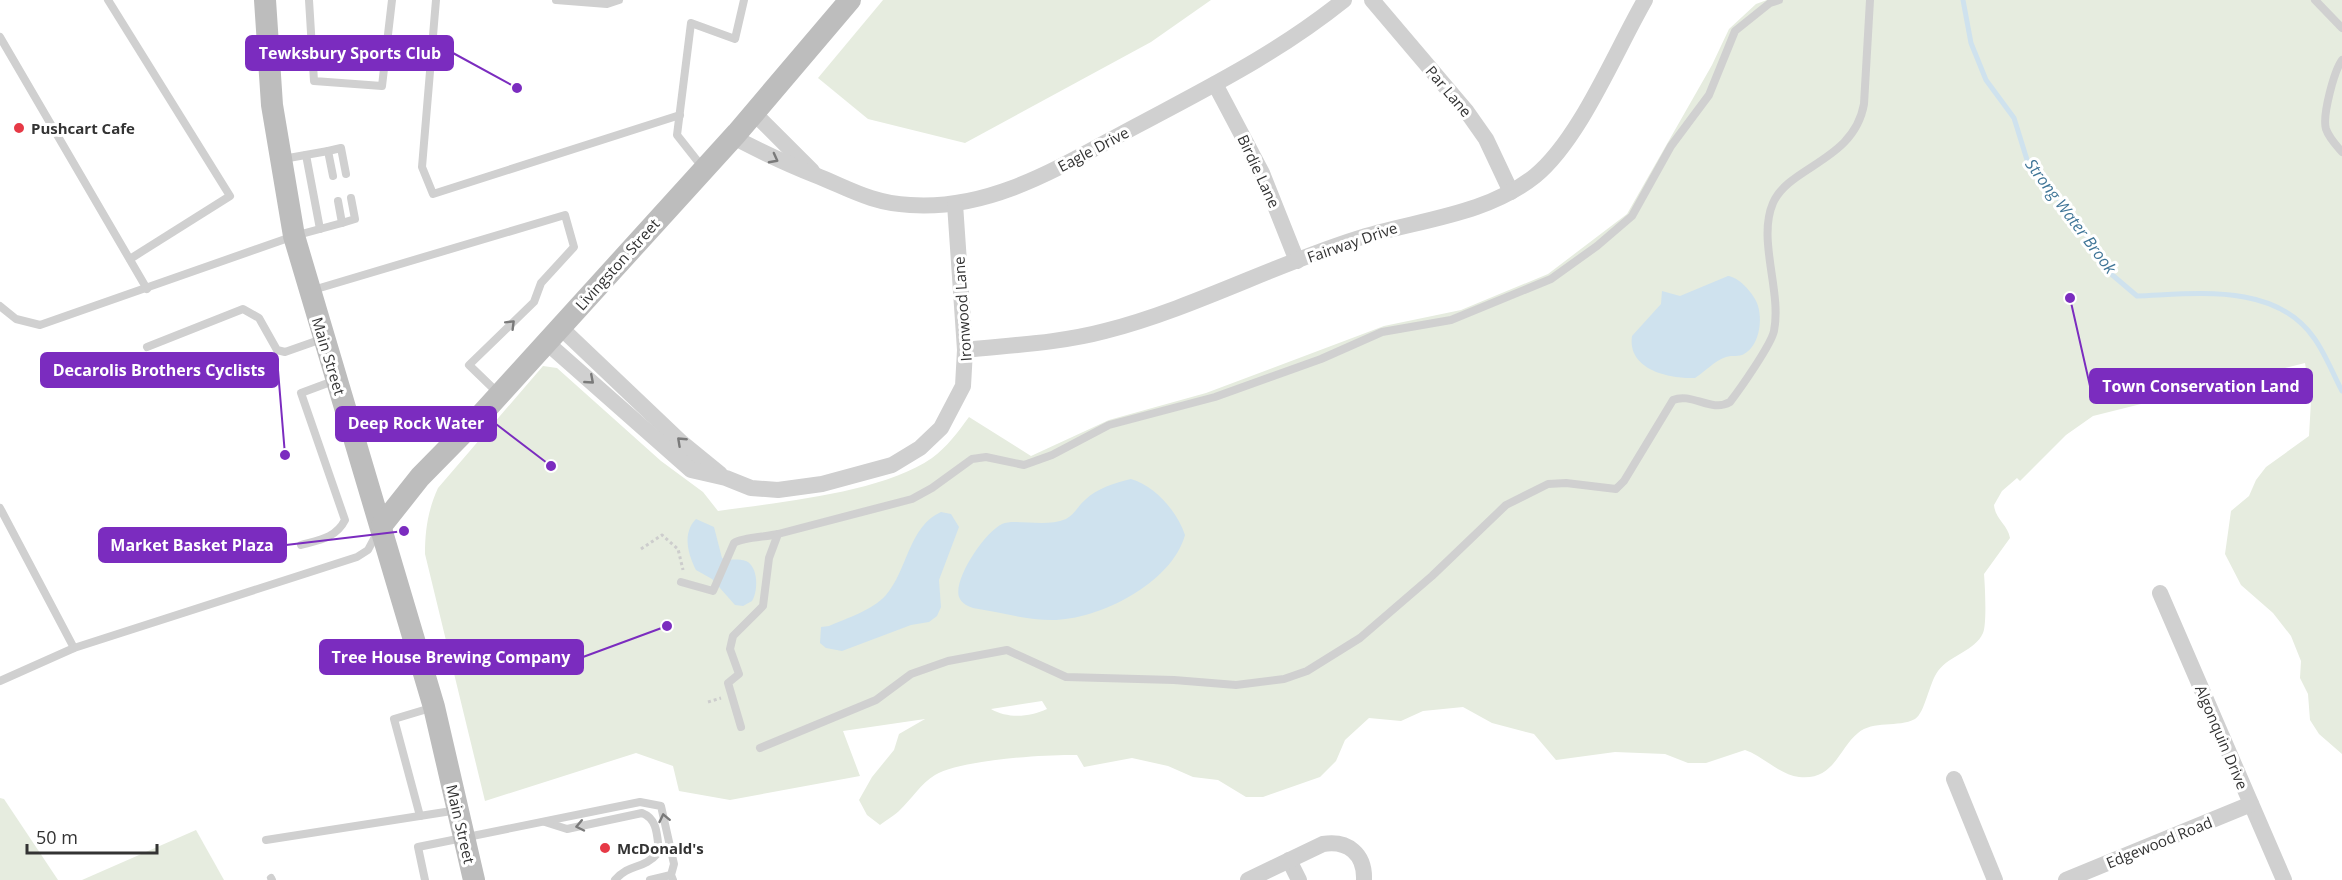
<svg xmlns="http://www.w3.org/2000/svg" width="2342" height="880" font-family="'Open Sans',sans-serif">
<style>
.green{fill:#e6ecdf;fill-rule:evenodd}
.water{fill:#cfe2ee}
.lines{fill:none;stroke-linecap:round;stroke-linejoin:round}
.stream{stroke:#cfe2ee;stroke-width:5}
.path{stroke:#cdcdcd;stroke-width:3;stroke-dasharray:3 3;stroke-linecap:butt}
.lane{stroke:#d0d0d0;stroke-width:8}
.street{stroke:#d0d0d0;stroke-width:16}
.secondary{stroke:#bdbdbd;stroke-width:22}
.oneway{stroke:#7a7a7a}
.poi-dot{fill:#e63946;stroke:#fff;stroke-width:2}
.labels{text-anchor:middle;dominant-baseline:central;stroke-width:6;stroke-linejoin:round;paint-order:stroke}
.street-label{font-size:15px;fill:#333;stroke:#fff}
.poi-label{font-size:15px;font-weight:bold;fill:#333;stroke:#fff;text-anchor:start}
.water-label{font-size:16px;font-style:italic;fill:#3f7597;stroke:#fff}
.leader{fill:none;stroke:#7b2cbf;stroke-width:2}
.callout-dot{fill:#7b2cbf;stroke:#fff;stroke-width:2}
.callout{fill:#7b2cbf;stroke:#7b2cbf;stroke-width:2}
.callout-label{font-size:16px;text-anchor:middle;font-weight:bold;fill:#fff}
</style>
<rect width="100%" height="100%" fill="#fff"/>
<g class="green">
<path d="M883,0H1211L1151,42L965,143L868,119L818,78Z"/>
<path d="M1767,0H2342V754L2319,734L2310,720L2308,694L2300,678L2301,661L2291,636L2273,613L2241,585L2225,554L2231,511L2249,496L2256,480L2266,467L2309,436L2311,401L2305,363L2093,416L2066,435L2020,481L2017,478L2002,491L1994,505C1995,519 2008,525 2010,538L1984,574C1985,585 1987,624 1983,633C1975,651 1950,655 1938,671C1929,683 1925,713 1915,719C1898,728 1873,720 1858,733C1839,748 1834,781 1799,777C1780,775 1763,756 1745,750L1706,763H1688L1665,754L1615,752L1556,760L1534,734L1492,723L1463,707L1423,711L1401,721L1369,718L1345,740L1336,761L1320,777L1263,797H1246L1218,780L1193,777L1168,766L1132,758L1084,767L1077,755C1047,754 960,760 935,775C921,783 911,800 899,811C894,816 886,820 880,825L867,815L859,800L872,777L894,750L899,734L925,719L843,731L860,776L730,800L679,791L673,766L636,753L485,801L425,554C425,530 428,510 438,488L543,366L557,368L661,461L703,492L718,511C779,502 882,493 932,458C947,447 958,432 969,417L1031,456L1109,420L1206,393L1384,326L1461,310L1548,274L1627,214L1712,65L1729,29L1756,4ZM1042,701L1047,709C1030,717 1008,719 991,709Z"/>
<path d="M0,798L4,799L58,880H0Z"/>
<path d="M196,830L224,880H82Z"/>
</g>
<g class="water">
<path d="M1728,276C1738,277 1750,290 1755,299C1764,314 1761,345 1744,354C1739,357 1732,355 1726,357C1714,361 1706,371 1695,378C1670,379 1627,370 1632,336L1661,304L1662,291L1680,296Z"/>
<path d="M1131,479C1155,486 1177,511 1185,535C1172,583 1099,620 1052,620C1026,620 999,612 973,608C968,606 962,604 959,597C953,579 985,532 1002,524C1015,518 1044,528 1066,519C1074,515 1078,506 1085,500C1097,488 1115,483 1131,479Z"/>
<path d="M941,512L951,514L959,527L939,580L941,607L937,616L929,622L911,625L842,651L826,648L820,643L821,627L829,626C847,618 873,610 886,595C907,571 909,526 941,512Z"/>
<path d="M696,519L714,527L722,558C730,561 739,558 746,561C759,567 758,592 752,601L743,606L735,605L712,579L696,570C688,554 682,533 696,519Z"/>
</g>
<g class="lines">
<path class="stream" d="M1963,0L1971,43L1986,80L2014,118L2028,163L2081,225L2110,273L2137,296C2196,294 2275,282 2314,338C2325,353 2333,374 2342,391"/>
<g class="path">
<path d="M641,549L662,535L678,549L683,570"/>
<path d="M708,702L721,698"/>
</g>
<g class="lane">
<path d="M108,0L230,196L130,259"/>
<path d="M309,0L314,81L382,86L392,0"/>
<path d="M436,0L422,167L433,194L680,115"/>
<path d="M556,0L607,4L619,0"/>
<path d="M2315,0L2342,28"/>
<path d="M0,37L147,289"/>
<path d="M2342,60C2334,71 2322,116 2326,129C2329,138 2336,145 2342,152"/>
<path d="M328,151L341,148L346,174"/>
<path d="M306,155L320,229"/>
<path d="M283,159L328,151L333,176"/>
<path d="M703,168L677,135L691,23L735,39L744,0"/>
<path d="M342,223L355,219L351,198"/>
<path d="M313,290L565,215L574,247L541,283L534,302L469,365L499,394"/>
<path d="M0,306L16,319L40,325L294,236L342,223L338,201"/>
<path d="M147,347L243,309L259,318L277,350L285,352L322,339"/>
<path d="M0,508L74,648"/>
<path d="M301,545C319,540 336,538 345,520L301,393L336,380"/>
<path d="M681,582L713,591L734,543C743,537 766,537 778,534"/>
<path d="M0,681L74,648L357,557L368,550L377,533"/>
<path d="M741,727L728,683L739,674L730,649L733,636L763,606L769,558L778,534L912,499L932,488L972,459L986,457L1024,465L1052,455L1109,425L1215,397L1321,359L1382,332L1451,320L1551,279L1597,246L1632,216L1671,146L1709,95L1735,31L1770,3L1779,0"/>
<path d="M760,748L876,700L911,674L948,661L1007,650L1066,677L1174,680L1236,685L1284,679L1307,671L1360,638L1432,576L1506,505L1548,484L1566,483L1616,489L1624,481L1673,400C1692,392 1711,413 1730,402C1740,389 1771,345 1774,331C1782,291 1757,240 1773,203C1789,166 1854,161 1864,104L1870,0"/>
<path d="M420,816L394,719L434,707"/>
<path d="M545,822L567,829L642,813C658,819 657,836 659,852C642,871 631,862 615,880"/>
<path d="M266,840L458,810"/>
<path d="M271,878L272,880"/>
<path d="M425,880L418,847L640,802L661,806L674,864L671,875L673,880"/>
<path d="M650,880L671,875"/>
</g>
<g class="street">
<path d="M1372,0L1467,112L1486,139L1511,192"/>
<path d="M1215,84L1262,173L1297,261"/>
<path d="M754,113L812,171"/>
<path d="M733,137C760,151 787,164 815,175C850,189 871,203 910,205C996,211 1069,161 1142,123C1215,84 1279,52 1344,0"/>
<path d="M560,327L682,443L720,474"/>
<path d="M546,342L691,470L726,478L751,488L778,490L822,484L892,465L920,448L941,428L963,386L965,350L955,204"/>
<path d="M965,350C1011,345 1060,343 1105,331C1191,309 1271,266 1356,239C1415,220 1485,216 1535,176C1580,139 1615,52 1645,0"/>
<path d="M2160,593L2284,880"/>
<path d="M1954,779L1995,880"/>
<path d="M1289,860L1299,880"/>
<path d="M1248,880L1323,844C1348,840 1365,854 1364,880"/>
<path d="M2066,880L2251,804"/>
</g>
<g class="secondary">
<path d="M265,0L272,105L294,236L434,707L474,880"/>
<path d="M382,525L420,477L479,417L737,133L850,0"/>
</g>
</g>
<defs><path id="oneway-chevron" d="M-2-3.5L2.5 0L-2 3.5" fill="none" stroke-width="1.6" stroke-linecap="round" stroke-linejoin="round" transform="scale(1.5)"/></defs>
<g class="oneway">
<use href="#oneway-chevron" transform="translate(774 159) rotate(28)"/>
<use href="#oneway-chevron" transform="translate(511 324) rotate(-45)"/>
<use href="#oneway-chevron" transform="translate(590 380) rotate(41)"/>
<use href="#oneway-chevron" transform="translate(681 441) rotate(-137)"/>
<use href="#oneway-chevron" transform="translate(664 818) rotate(-102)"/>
<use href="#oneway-chevron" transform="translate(580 826) rotate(168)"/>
</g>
<g class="poi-dot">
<circle cx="19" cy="128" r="6"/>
<circle cx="605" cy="848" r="6"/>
</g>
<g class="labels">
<g class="street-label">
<text transform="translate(1449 91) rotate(50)">Par Lane</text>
<text transform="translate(1093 149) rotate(-28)">Eagle Drive</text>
<text transform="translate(1259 171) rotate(65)">Birdie Lane</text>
<text transform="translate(1352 242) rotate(-19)">Fairway Drive</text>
<text transform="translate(617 264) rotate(-48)">Livingston Street</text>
<text transform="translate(962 309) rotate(-94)">Ironwood Lane</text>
<text transform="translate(329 356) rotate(73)">Main Street</text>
<text transform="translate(2222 737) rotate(67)">Algonquin Drive</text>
<text transform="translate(461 824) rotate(77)">Main Street</text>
<text transform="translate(2159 842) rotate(-22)">Edgewood Road</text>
</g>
<g class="poi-label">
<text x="31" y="128">Pushcart Cafe</text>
<text x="617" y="848">McDonald's</text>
</g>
<g class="water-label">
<text transform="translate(2071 216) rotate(53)">Strong Water Brook</text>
</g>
</g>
<path class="leader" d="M517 88L453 53M285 455L278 370M2070 298L2090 386M551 466L496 424M404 531L286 545M667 626L583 657"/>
<g class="callout-dot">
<circle cx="517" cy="88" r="6"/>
<circle cx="285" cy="455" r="6"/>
<circle cx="2070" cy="298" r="6"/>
<circle cx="551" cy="466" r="6"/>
<circle cx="404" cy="531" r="6"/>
<circle cx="667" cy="626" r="6"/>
</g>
<g class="callout">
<rect x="246" y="36" width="207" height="34" rx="6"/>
<rect x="41" y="353" width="237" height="34" rx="6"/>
<rect x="2090" y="369" width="222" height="34" rx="6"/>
<rect x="336" y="407" width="160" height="34" rx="6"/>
<rect x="99" y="528" width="187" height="34" rx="6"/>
<rect x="320" y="640" width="263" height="34" rx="6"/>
</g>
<g class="callout-label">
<text x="350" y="59">Tewksbury Sports Club</text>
<text x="159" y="376">Decarolis Brothers Cyclists</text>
<text x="2201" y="392">Town Conservation Land</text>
<text x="416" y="429">Deep Rock Water</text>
<text x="192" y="551">Market Basket Plaza</text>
<text x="451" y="663">Tree House Brewing Company</text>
</g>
<path d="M27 844v9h130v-9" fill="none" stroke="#333333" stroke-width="3"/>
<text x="36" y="844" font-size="18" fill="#333333" stroke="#ffffff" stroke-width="4.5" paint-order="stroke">50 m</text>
</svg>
